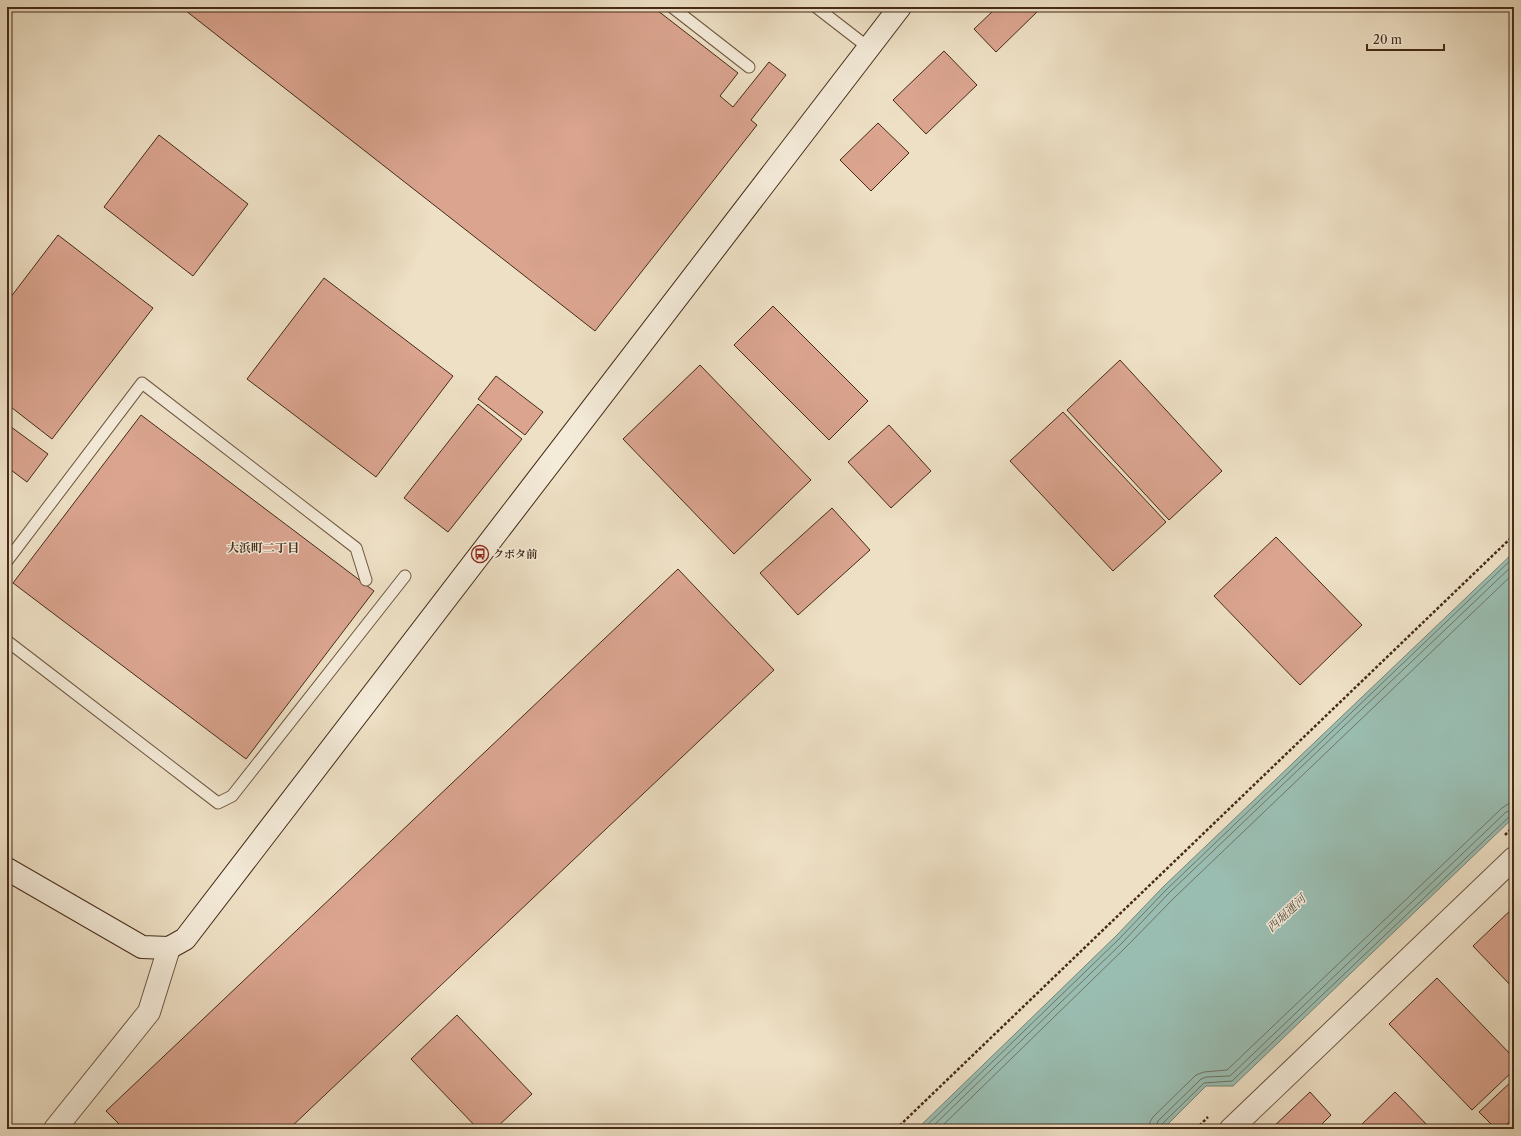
<svg xmlns="http://www.w3.org/2000/svg" width="1521" height="1136" font-family="'Libre Caslon Text','Noto Serif JP',serif">
<style>
.water{fill:#9abdb1;stroke:#788374}
.lines{fill:none;stroke-linecap:round;stroke-linejoin:round}
.shore{stroke:#707464;stroke-width:1}
.building{fill:#daa48f;stroke:#452b18}
.lane-casing{stroke:#6f5843;stroke-width:13}
.street-casing{stroke:#6f5843;stroke-width:24}
.secondary-casing{stroke:#452b18;stroke-width:24}
.path{stroke:#452b18;stroke-width:2.5;stroke-dasharray:3 2;stroke-linecap:butt}
.lane{stroke:#f4ebd9;stroke-width:11}
.street{stroke:#f4ebd9;stroke-width:22}
.secondary{stroke:#f4ebd9;stroke-width:22}
.labels{text-anchor:middle;dominant-baseline:central;stroke-width:3;stroke-linejoin:round;paint-order:stroke}
.poi-label{font-size:11px;font-weight:bold;fill:#452b18;stroke:#f4ebd9;text-anchor:start}
.neighbourhood-label{font-size:12px;font-weight:bold;fill:#452b18;stroke:#f4ebd9}
.water-label{font-size:12px;font-style:italic;fill:#5a503e;stroke:#f4ebd9}
</style>
<rect width="100%" height="100%" fill="#eee0c5"/>
<filter id="stains"><feTurbulence type="fractalNoise" baseFrequency=".005" numOctaves="4"/><feColorMatrix values="0 0 0 0 .2 0 0 0 0 .09 0 0 0 0 .02 0 0 0 .5 -.17"/></filter>
<radialGradient id="worn" r=".72"><stop offset=".6" stop-color="#630" stop-opacity="0"/><stop offset="1" stop-color="#630" stop-opacity=".3"/></radialGradient>
<path class="water" d="M1514,552V817L1233,1086H1206L1163,1129H917L1116,936L1163,887Z"/>
<g class="lines">
<g class="shore">
<path d="M923,1129L1119,939L1166,890L1514,557"/>
<path d="M930,1129L1122,943L1169,893L1514,564"/>
<path d="M939,1129L1126,947L1174,898L1514,573"/>
<path d="M1149,1129L1150,1122L1153,1117L1196,1075L1204,1072L1227,1070L1502,808L1508,804H1514"/>
<path d="M1155,1129L1158,1121L1201,1079L1206,1077L1230,1076L1506,812L1514,810"/>
<path d="M1160,1129L1161,1125L1204,1083L1232,1081L1510,816L1514,815"/>
</g>
</g>
<g class="building">
<path d="M181,7H653L738,73L720,96L733,107L769,62L786,75L751,120L757,125L595,331Z"/>
<path d="M990,7H1037L1040,9L996,52L974,29L994,10Z"/>
<path d="M944,51L977,85L926,134L893,100Z"/>
<path d="M878,123L909,153L871,191L840,160Z"/>
<path d="M159,135L248,204L193,276L104,207Z"/>
<path d="M58,235L153,308L52,439L7,404V302Z"/>
<path d="M324,278L453,376L376,477L247,379Z"/>
<path d="M773,306L868,401L829,440L734,345Z"/>
<path d="M1120,360L1222,471L1169,520L1067,410Z"/>
<path d="M700,365L811,480L734,554L623,439Z"/>
<path d="M496,376L543,412L525,435L478,399Z"/>
<path d="M478,404L522,439L448,532L404,498Z"/>
<path d="M1063,412L1166,522L1113,571L1010,461Z"/>
<path d="M141,415L374,591L246,759L13,583Z"/>
<path d="M7,424L48,454L27,482L7,467Z"/>
<path d="M889,425L931,471L891,508L848,462Z"/>
<path d="M832,508L870,550L798,615L760,573Z"/>
<path d="M1276,537L1362,625L1300,685L1214,596Z"/>
<path d="M678,569L774,670L289,1129H124L106,1111Z"/>
<path d="M1514,907V989L1473,946Z"/>
<path d="M1437,978L1514,1058V1070L1472,1110L1389,1024Z"/>
<path d="M457,1015L532,1094L495,1129H478L411,1059Z"/>
<path d="M1514,1079V1117L1502,1129H1496L1479,1112Z"/>
<path d="M1310,1092L1331,1115L1317,1129H1271Z"/>
<path d="M1395,1092L1431,1129H1357Z"/>
</g>
<g class="lines">
<g class="lane-casing">
<g id="lane">
<path d="M672,7L749,67"/>
<path d="M816,7L869,48"/>
<path d="M7,561L142,383L356,548L366,580"/>
<path d="M7,641L218,803L232,796L405,576"/>
</g>
</g>
<g class="street-casing">
<g id="street">
<path d="M55,1129L149,1012L169,948"/>
<path d="M1231,1129L1514,858"/>
</g>
</g>
<g class="secondary-casing">
<path id="secondary" d="M7,869L142,947L169,948L185,939L900,7"/>
</g>
<g class="path">
<path d="M1505,835L1514,826"/>
<path d="M896,1129L1514,535"/>
<path d="M1196,1129L1208,1117"/>
</g>
<use href="#lane" class="lane"/>
<use href="#street" class="street"/>
<use href="#secondary" class="secondary"/>
</g>
<defs>
<g id="bus-ring" transform="scale(0.9)"><circle r="9.5" fill="#f4ebd9" stroke="#8f2418" stroke-width="1.5"/><path d="M-5-6H5V4H4V6H2V4H-2V6H-4V4H-5ZM-3.5-4V0h7V-4ZM-3.5 1.2v1.5H-2V1.2ZM2 1.2v1.5H3.5V1.2Z" fill="#8f2418"/></g>
</defs>
<g fill-rule="evenodd">
<use href="#bus-ring" x="480" y="554"/>
</g>
<g class="labels">
<g class="poi-label">
<text x="493" y="554">クボタ前</text>
</g>
<g class="neighbourhood-label">
<text x="263" y="547">大浜町二丁目</text>
</g>
<g class="water-label">
<text transform="translate(1286 913) rotate(-43)">西堀運河</text>
</g>
</g>
<rect width="1521" height="1136" fill="none" stroke="#eee0c5" stroke-width="24"/>
<rect x="8" y="8" width="1505" height="1120" fill="none" stroke="#452b18" stroke-width="2"/>
<rect x="12" y="12" width="1497" height="1112" fill="none" stroke="#452b18"/>
<path d="M1367 44v6h77v-6" fill="none" stroke="#452b18" stroke-width="2"/>
<text x="1373" y="44" font-size="12" fill="#452b18" stroke="#f4ebd9" stroke-width="3" paint-order="stroke">20 m</text>
<rect width="100%" height="100%" filter="url(#stains)"/>
<rect width="100%" height="100%" fill="url(#worn)"/>
</svg>
